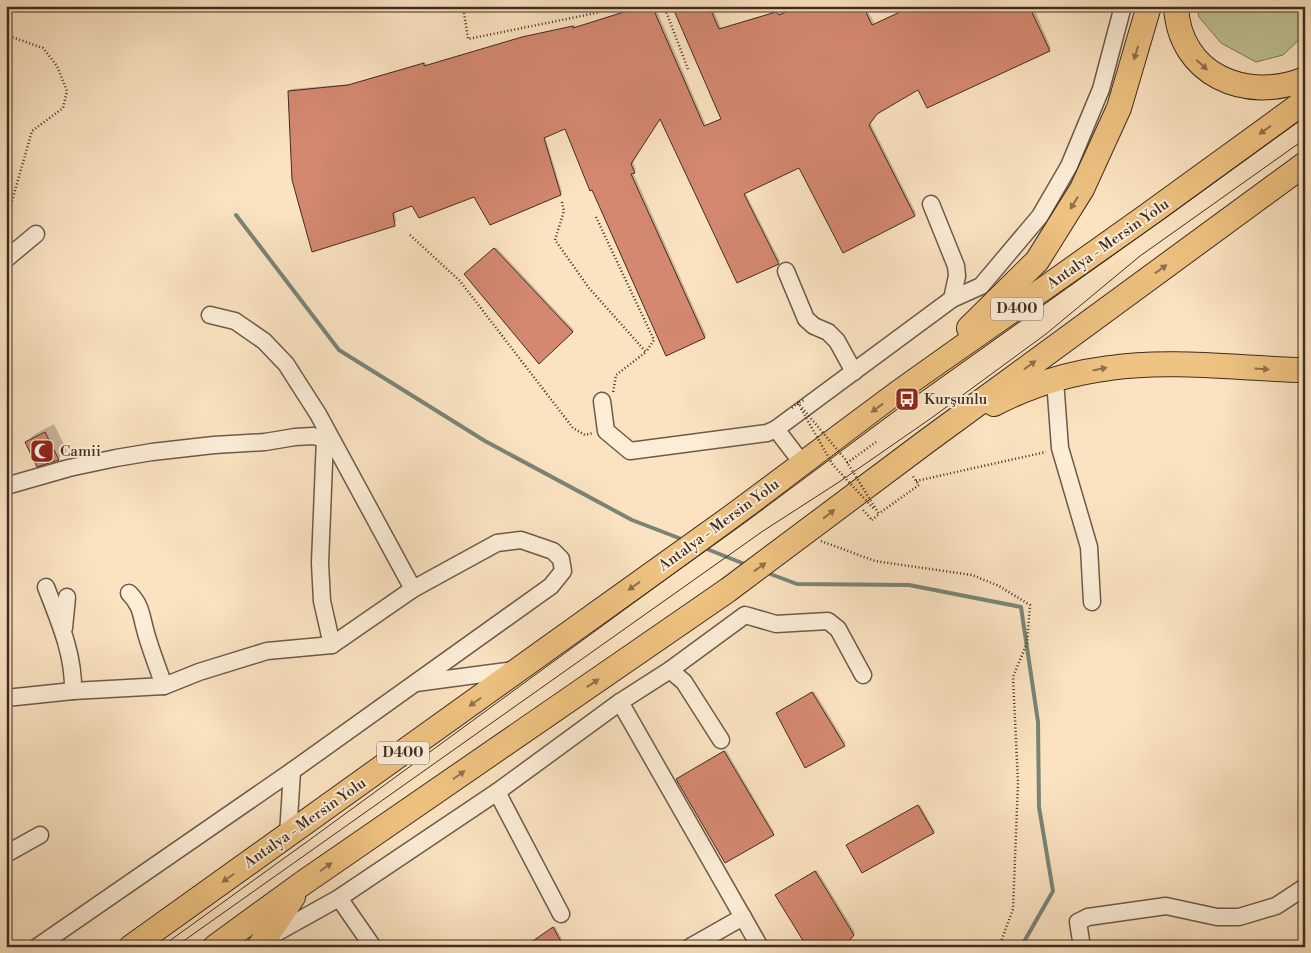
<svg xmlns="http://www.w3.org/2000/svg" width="1311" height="953" font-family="'Libre Bodoni',serif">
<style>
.green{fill:#c0c392;stroke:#80785a}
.shadow{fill:#0003}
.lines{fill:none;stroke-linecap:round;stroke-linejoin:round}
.stream{stroke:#798477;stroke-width:4}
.building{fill:#d48870;stroke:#402c21}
.minor-casing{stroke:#6f5a49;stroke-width:19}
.highway-casing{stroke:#402c21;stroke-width:26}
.path{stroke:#402c21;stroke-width:2.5;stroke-dasharray:1 2.5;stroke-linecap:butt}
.minor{stroke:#fcedd7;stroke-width:16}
.highway{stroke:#eec280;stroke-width:24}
.tram{stroke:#402c21;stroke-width:1}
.path-bridge{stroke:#402c21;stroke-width:2.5;stroke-dasharray:1 2.5;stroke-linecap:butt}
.oneway{fill:#8e704c}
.labels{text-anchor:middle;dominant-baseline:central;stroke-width:4;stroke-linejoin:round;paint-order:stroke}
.shield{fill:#fcedd7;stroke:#786658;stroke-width:1}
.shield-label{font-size:14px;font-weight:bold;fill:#402c21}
.street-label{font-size:15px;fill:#402c21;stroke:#fcedd7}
.poi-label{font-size:15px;fill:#402c21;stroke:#fcedd7;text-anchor:start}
</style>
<rect width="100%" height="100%" fill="#fbe3c1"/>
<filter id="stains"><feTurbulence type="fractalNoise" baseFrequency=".004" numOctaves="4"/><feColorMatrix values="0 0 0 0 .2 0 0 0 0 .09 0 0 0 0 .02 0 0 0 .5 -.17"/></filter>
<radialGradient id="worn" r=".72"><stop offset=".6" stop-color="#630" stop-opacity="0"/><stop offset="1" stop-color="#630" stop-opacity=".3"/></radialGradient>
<path class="green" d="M1197,6H1305V34L1283,55L1256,62L1221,43L1199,17Z"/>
<g class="shadow">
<path d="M641,6H655L706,125L722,118L674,6H712L721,28L771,13L768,6H865L875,24L913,6H1033L1051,48L1049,50L918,88L877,112L870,122L916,213L915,215L800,166L745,192L780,261L778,263L661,117L633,161L636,170L633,172L706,335L705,337L565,128L545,136L562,192L560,194L474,195L413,204L395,211L396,222L394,224L289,91L291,89L351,84L425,62L426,65L525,36L575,25V27Z"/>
<path d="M496,247L574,330L539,362L466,274Z"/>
<path d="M54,424L67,451L58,459L26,443L35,434Z"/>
<path d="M814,691L846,743L844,745L779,711Z"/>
<path d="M726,750L774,832L773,834L679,778Z"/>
<path d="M920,805L935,831L933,832L849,844Z"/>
<path d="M817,870L855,932L842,947L778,893Z"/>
<path d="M555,926L566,947H525Z"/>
</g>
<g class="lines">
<g class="stream">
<path d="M236,215L339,350L485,441L632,520L684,540"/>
<path d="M702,547L747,565"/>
<path d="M765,572L797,584L909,585L1021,607L1038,722L1039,807L1053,891L1021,947"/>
</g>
</g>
<g class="building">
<path d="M643,6H652L704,126L721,119L672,6H709L719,29L776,12L779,15L800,6H863L872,25L913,6H1029L1050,51L927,108L918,90L877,114L869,125L915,216L843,253L799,168L744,194L779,264L737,283L660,119L631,164L635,173L631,174L705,338L666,356L592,190L590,191L565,129L544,138L561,195L490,225L474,197L419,218L412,206L393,213L395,226L312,252L292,180L288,91L348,85L424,63V66L522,37L573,26V28Z"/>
<path d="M494,248L573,332L539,364L464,274Z"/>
<path d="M45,432L59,460L37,467L25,442Z"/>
<path d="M812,692L845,746L805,768L776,713Z"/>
<path d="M724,751L774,835L725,863L676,779Z"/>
<path d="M918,805L934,833L862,873L846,845Z"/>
<path d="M815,871L854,935L844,947H807L775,895Z"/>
<path d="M553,927L564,947H524Z"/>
</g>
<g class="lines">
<g class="minor-casing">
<g id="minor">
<path d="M931,204L956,266L957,276L952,299"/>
<path d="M6,259L36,234"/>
<path d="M786,271L806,319L814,326L828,332L837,341L854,372"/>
<path d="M210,315L235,321L264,341L286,364L318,414L413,589"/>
<path d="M1055,380L1060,448L1089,547L1092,602"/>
<path d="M602,401L606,431L630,451L767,433L776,429L952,299L981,286L1040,216L1069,166L1101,89L1123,6"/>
<path d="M776,429L802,463"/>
<path d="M325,438L320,563L322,601L332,645"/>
<path d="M6,486L69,468L116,458L152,452L214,445L265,442L295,437L313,436L331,440"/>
<path d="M46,587C59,621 74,654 73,691"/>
<path d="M129,593C142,606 141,616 146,633C151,651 158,668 164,686"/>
<path d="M64,628L67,597"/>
<path d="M670,670L684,682L721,740"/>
<path d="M416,683L514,670"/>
<path d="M6,698L73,691L164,686L199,672L267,651L332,645L413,589L497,543L521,540L553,551L561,559L563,571L551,586L292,771L37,947"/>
<path d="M620,702L760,947"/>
<path d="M497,792L561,914"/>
<path d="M288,835L292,771"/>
<path d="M6,854L40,835"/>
<path d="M339,898L373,947"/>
<path d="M269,937L339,898L497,792L620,702L670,670L745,615L776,624L828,621L838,629L863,675"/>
<path d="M690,947L743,917"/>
<path d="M1082,947L1078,922L1088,917L1166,906L1217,917H1239L1276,906L1305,887"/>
</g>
</g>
<g class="highway-casing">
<g id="highway">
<path d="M1176,6C1179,75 1246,103 1305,79"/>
<path d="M969,328L1037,261L1082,189L1119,108L1149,6"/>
<path d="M994,404C1030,385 1070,373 1110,368C1171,359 1243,369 1305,370"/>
<path d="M131,947L730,518L898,393L1148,215L1305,101"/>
<path d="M215,947L303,883L728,590L927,441L1305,164"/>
<path d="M259,947L293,897"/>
</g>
</g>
<g class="path">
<path d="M463,6L468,39L596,13L612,6"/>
<path d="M664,6L688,69"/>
<path d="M6,35L43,48L57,66L67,91L63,108L32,131L6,222"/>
<path d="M562,202L564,211L555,240L589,288L646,352L616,375L613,393"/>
<path d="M596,217L654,340L646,352"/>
<path d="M410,235L460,281L573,428L585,435L593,433"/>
<path d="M847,463L876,442"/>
<path d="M916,481L1046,452"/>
<path d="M863,510L872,520"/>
<path d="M881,512L919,485L912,475"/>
<path d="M821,541L875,561L972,575L999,586L1030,605L1027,643L1013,677L1018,783L1013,909L999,947"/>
</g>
<use href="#minor" class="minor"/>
<use href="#highway" class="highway"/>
<g class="tram">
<path d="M161,947L308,841L758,512L907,399L1167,217L1305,117"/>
<path d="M175,947L763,531L839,482L930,419L1046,334L1140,256L1305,139"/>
</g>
<g class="path-bridge">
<path d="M798,405V403L804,400"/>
<path d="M792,408L798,403L845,459L879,514L872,520"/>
<path d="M801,409L833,465L874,509"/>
</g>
</g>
<defs><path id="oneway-solid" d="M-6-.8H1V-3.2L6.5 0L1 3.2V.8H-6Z" transform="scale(1.25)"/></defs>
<g class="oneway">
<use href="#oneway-solid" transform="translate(1136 53) rotate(107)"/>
<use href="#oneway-solid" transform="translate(1202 65) rotate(42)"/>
<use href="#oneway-solid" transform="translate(1265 130) rotate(144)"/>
<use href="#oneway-solid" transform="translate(1074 203) rotate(122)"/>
<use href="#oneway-solid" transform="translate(1161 269) rotate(-36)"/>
<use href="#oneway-solid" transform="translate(1030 365) rotate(-36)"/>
<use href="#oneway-solid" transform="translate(1100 369) rotate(-11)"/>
<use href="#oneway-solid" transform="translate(1262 369) rotate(3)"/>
<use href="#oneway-solid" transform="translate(877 408) rotate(144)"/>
<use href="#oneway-solid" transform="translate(829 514) rotate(-38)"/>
<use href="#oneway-solid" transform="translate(760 567) rotate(-36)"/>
<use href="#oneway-solid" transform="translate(634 586) rotate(144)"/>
<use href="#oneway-solid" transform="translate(593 683) rotate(-34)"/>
<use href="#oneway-solid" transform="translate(475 702) rotate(145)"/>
<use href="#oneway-solid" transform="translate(459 775) rotate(-35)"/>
<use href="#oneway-solid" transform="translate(326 867) rotate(-35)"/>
<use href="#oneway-solid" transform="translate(228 878) rotate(145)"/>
</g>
<defs>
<g id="bus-square" transform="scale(1.25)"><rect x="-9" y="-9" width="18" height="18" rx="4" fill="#8f2418" stroke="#fcedd7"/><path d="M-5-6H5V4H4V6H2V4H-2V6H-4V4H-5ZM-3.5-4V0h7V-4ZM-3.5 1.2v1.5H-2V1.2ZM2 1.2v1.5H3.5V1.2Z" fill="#fff"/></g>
<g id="mosque-square" transform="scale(1.25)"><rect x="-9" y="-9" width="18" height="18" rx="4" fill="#8f2418" stroke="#fcedd7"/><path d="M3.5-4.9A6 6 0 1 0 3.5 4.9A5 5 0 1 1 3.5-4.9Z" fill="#fff"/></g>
</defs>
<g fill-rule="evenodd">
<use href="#bus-square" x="907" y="399"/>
<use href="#mosque-square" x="42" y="451"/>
</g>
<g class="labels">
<g class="shield">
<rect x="991" y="297.5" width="52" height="23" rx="4"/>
<rect x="377" y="741.5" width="52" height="23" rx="4"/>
</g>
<g class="shield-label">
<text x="1017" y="309">D400</text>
<text x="403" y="753">D400</text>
</g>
<g class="street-label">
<text transform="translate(1108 244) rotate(-35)">Antalya - Mersin Yolu</text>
<text transform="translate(719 525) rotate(-36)">Antalya - Mersin Yolu</text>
<text transform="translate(305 823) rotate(-35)">Antalya - Mersin Yolu</text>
</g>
<g class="poi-label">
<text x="924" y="399">Kurşunlu</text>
<text x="60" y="451">Camii</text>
</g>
</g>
<rect width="1311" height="953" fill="none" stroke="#fbe3c1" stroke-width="25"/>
<rect x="8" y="8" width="1296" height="938" fill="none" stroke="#402c21" stroke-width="2.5"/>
<rect x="12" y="12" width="1286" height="928" fill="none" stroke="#402c21"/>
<rect width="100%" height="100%" filter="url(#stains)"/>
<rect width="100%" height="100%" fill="url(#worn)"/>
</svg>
